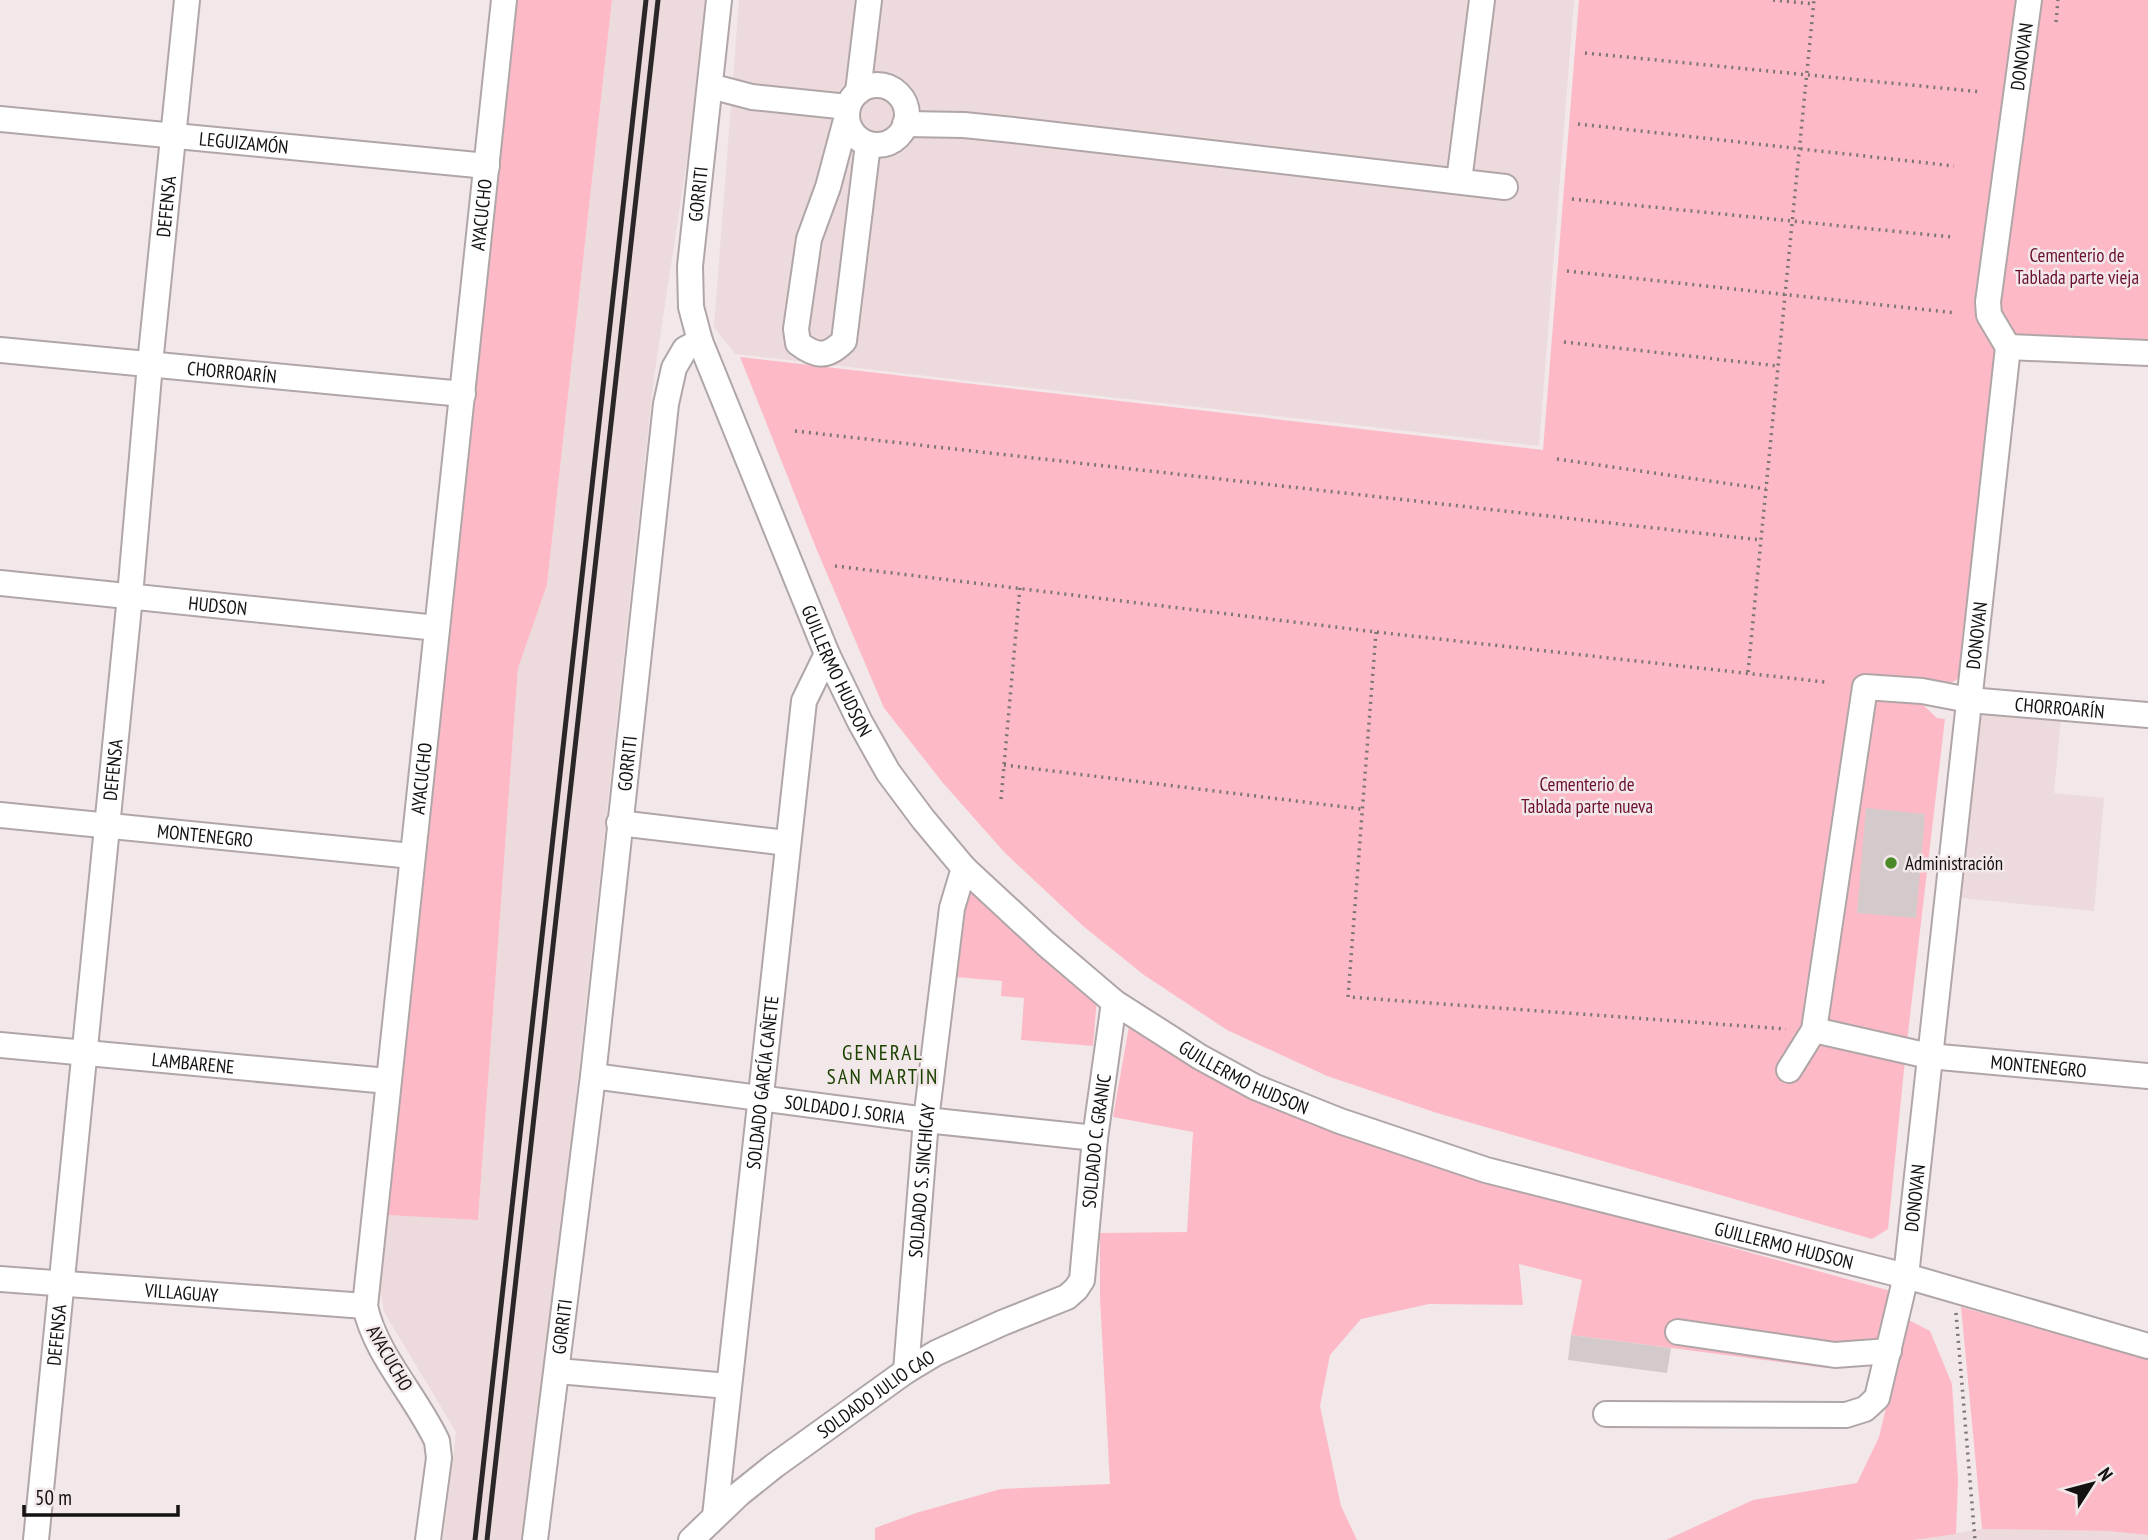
<svg xmlns="http://www.w3.org/2000/svg" width="2148" height="1540" font-family="'PT Sans Narrow',sans-serif">
<style>
.built{fill:#eddadd}
.green{fill:#fdbac6}
.building{fill:#d4cacb}
.lines{fill:none;stroke-linecap:round;stroke-linejoin:round}
.minor-casing{stroke:#b0a6a8;stroke-width:28}
.path{stroke:#7b7576;stroke-width:3.5;stroke-dasharray:2 5;stroke-linecap:butt}
.minor{stroke:#fff;stroke-width:24}
.rail{stroke:#2b2728;stroke-width:5}
.poi-dot{fill:#4c8927;stroke:#f2e8ea;stroke-width:2.5}
.labels{text-anchor:middle;dominant-baseline:central;stroke-width:5;stroke-linejoin:round;paint-order:stroke}
.street-label{font-size:19px;fill:#141111;stroke:#f2e8ea}
.park-label{font-size:19px;fill:#6c1030;stroke:#f2e8ea}
.poi-label{font-size:19px;fill:#141111;stroke:#f2e8ea;text-anchor:start}
.neighbourhood-label{font-size:21px;letter-spacing:2px;fill:#1c4200;stroke:#f2e8ea}
</style>
<rect width="100%" height="100%" fill="#f2e8ea"/>
<g class="built">
<path d="M612,0H708L696,100L654,377L528,1540H443L456,1432L384,1312L380,1288L386,1215L478,1220L518,667L547,585Z"/>
<path d="M739,0H1574L1539,446L735,354L714,327Z"/>
<path d="M1994,711L2061,718L2054,793L2104,798L2094,911L1961,898L1977,724L1982,716Z"/>
<path d="M1982,1529L2108,1531L2148,1535V1540H1914Z"/>
</g>
<g class="green">
<path d="M509,0H612L547,585L518,668L478,1220L386,1215Z"/>
<path d="M1579,0H2018L1981,310L1980,325L1991,329L1997,335L1961,675L1955,681L1922,691V704L1937,718L1945,719L1906,1050L1888,1229L1872,1239L1437,1113L1327,1076L1227,1030L1144,975L1083,926L1005,853L943,783L884,708L816,548L740,357L1543,450Z"/>
<path d="M2037,0H2148V343L2013,334L1999,317Z"/>
<path d="M976,891L1097,998L1093,1046L1021,1040L1024,998L1001,996L1002,981L955,977L965,895Z"/>
<path d="M1129,1026L1270,1103L1462,1174L1891,1291L1876,1342L1826,1368L1571,1335L1582,1280L1519,1264L1523,1305L1429,1304L1361,1319L1330,1355L1320,1406L1341,1506L1357,1540H875V1528L916,1513L1001,1489L1110,1484L1100,1299V1233L1187,1232L1193,1132L1113,1117Z"/>
<path d="M1961,1307L2148,1359V1535L2108,1531L1982,1529Z"/>
<path d="M1907,1319L1930,1331L1952,1384L1958,1480L1956,1534L1914,1540H1666L1753,1500L1857,1483L1879,1437Z"/>
</g>
<g class="building">
<path d="M1866,808L1925,814L1916,918L1857,913Z"/>
<path d="M1571,1335L1671,1348L1667,1373L1568,1360Z"/>
</g>
<g class="lines">
<g class="minor-casing">
<g id="minor">
<circle cx="877" cy="115" r="30"/>
<path d="M710,86L752,97L848,107"/>
<path d="M858,92L869,0"/>
<path d="M847,116L828,187L809,239L796,329L798,343C816,357 827,358 844,341L868,144"/>
<path id="s1" d="M0,119L487,166"/>
<path d="M905,124L964,125L1013,130L1505,187"/>
<path d="M1459,181L1482,0"/>
<path id="s2" d="M700,341L827,654L860,722L888,772L923,819L964,868L1046,944L1114,1002L1200,1057L1255,1087L1340,1121L1486,1170L1906,1276L2148,1346"/>
<path d="M2008,347L2148,353"/>
<path id="s3" d="M0,350L463,394"/>
<path id="s4" d="M0,583L437,628"/>
<path id="s5" d="M0,815L412,856"/>
<path d="M619,823L787,843"/>
<path id="s6" d="M1814,1030L1929,1056L2148,1076"/>
<path id="s7" d="M0,1045L388,1081"/>
<path id="s8" d="M1789,1070L1814,1030L1865,687L1922,691L1969,700L2148,715"/>
<path id="s9" d="M593,1076L926,1120L1095,1138"/>
<path id="s10" d="M0,1279L365,1306"/>
<path d="M1678,1332L1835,1355L1889,1351"/>
<path d="M558,1371L728,1386"/>
<path id="s11" d="M906,1371L926,1120L952,908L964,868"/>
<path id="s12" d="M1606,1414L1846,1415L1865,1409L1877,1398L1906,1276L2008,347L1989,315L1988,302L2029,0"/>
<path id="s13" d="M715,1516L804,701L827,654"/>
<path id="s14" d="M36,1540L130,596L150,364L187,0"/>
<path id="s15" d="M428,1540L439,1458L437,1441C416,1396 375,1354 365,1306L504,0"/>
<path id="s16" d="M535,1540L593,1076L666,404L674,368L685,349L700,341L691,307L690,266L719,0"/>
<path id="s17" d="M691,1540L739,1494L774,1466L906,1371L936,1353L1002,1323L1067,1297L1076,1289L1082,1280L1095,1138L1114,1002"/>
</g>
</g>
<g class="path">
<path d="M1773,0L1814,4"/>
<path d="M2056,22L2058,0"/>
<path d="M1585,53L1982,92"/>
<path d="M1578,124L1954,166"/>
<path d="M1572,199L1952,237"/>
<path d="M1567,271L1956,313"/>
<path d="M1564,342L1778,366"/>
<path d="M795,431L1761,540"/>
<path d="M1557,459L1766,489"/>
<path d="M835,566L1376,632L1825,682"/>
<path d="M1376,632L1348,997L1786,1029"/>
<path d="M1748,672L1814,0"/>
<path d="M1004,765L1361,809"/>
<path d="M1001,799L1020,587"/>
<path d="M1956,1313L1975,1540"/>
</g>
<use href="#minor" class="minor"/>
<g class="rail">
<path d="M475,1540L646,0"/>
<path d="M487,1540L658,0"/>
</g>
</g>
<circle class="poi-dot" cx="1891" cy="863" r="7"/>
<g class="labels">
<g class="street-label">
<text stroke="none"><textPath href="#s12" startOffset="1634">DONOVAN</textPath></text>
<text stroke="none"><textPath href="#s1" startOffset="245">LEGUIZAMÓN</textPath></text>
<text stroke="none"><textPath href="#s16" startOffset="1368">GORRITI</textPath></text>
<text stroke="none"><textPath href="#s14" startOffset="1340">DEFENSA</textPath></text>
<text stroke="none"><textPath href="#s15" startOffset="1351">AYACUCHO</textPath></text>
<text stroke="none"><textPath href="#s3" startOffset="233">CHORROARÍN</textPath></text>
<text stroke="none"><textPath href="#s4" startOffset="219">HUDSON</textPath></text>
<text stroke="none"><textPath href="#s12" startOffset="1046">DONOVAN</textPath></text>
<text stroke="none"><textPath href="#s2" startOffset="357">GUILLERMO HUDSON</textPath></text>
<text stroke="none"><textPath href="#s8" startOffset="590">CHORROARÍN</textPath></text>
<text stroke="none"><textPath href="#s16" startOffset="782">GORRITI</textPath></text>
<text stroke="none"><textPath href="#s14" startOffset="774">DEFENSA</textPath></text>
<text stroke="none"><textPath href="#s15" startOffset="784">AYACUCHO</textPath></text>
<text stroke="none"><textPath href="#s5" startOffset="206">MONTENEGRO</textPath></text>
<text stroke="none"><textPath href="#s7" startOffset="194">LAMBARENE</textPath></text>
<text stroke="none"><textPath href="#s6" startOffset="228">MONTENEGRO</textPath></text>
<text stroke="none"><textPath href="#s2" startOffset="945">GUILLERMO HUDSON</textPath></text>
<text stroke="none"><textPath href="#s13" startOffset="436">SOLDADO GARCÍA CAÑETE</textPath></text>
<text stroke="none"><textPath href="#s9" startOffset="254">SOLDADO J. SORIA</textPath></text>
<text stroke="none"><textPath href="#s17" startOffset="614">SOLDADO C. GRANIC</textPath></text>
<text stroke="none"><textPath href="#s11" startOffset="191">SOLDADO S. SINCHICAY</textPath></text>
<text stroke="none"><textPath href="#s12" startOffset="480">DONOVAN</textPath></text>
<text stroke="none"><textPath href="#s2" startOffset="1512">GUILLERMO HUDSON</textPath></text>
<text stroke="none"><textPath href="#s10" startOffset="182">VILLAGUAY</textPath></text>
<text stroke="none"><textPath href="#s16" startOffset="215">GORRITI</textPath></text>
<text stroke="none"><textPath href="#s14" startOffset="206">DEFENSA</textPath></text>
<text transform="translate(390 1358) rotate(60)">AYACUCHO</text>
<text stroke="none"><textPath href="#s17" startOffset="236">SOLDADO JULIO CAO</textPath></text>
</g>
<g class="park-label">
<text x="2077" y="255">Cementerio de<tspan x="2077" dy="22">Tablada parte vieja</tspan></text>
<text x="1587" y="784">Cementerio de<tspan x="1587" dy="22">Tablada parte nueva</tspan></text>
</g>
<g class="poi-label">
<text x="1905" y="863">Administración</text>
</g>
<g class="neighbourhood-label">
<text x="883" y="1052">GENERAL<tspan x="883" dy="24">SAN MARTIN</tspan></text>
</g>
</g>
<g transform="translate(2092 1484) rotate(54)" stroke="#f2e8ea" stroke-width="5" paint-order="stroke">
<path d="M0-5L12 26L0 18L-12 26Z" fill="#141111"/>
<text y="-10" font-size="19" font-weight="bold" text-anchor="middle" fill="#141111">N</text>
</g>
<path d="M24 1505v10h154v-10" fill="none" stroke="#141111" stroke-width="3.5"/>
<text x="35" y="1505" font-size="21" fill="#141111" stroke="#f2e8ea" stroke-width="5" paint-order="stroke">50 m</text>
</svg>
